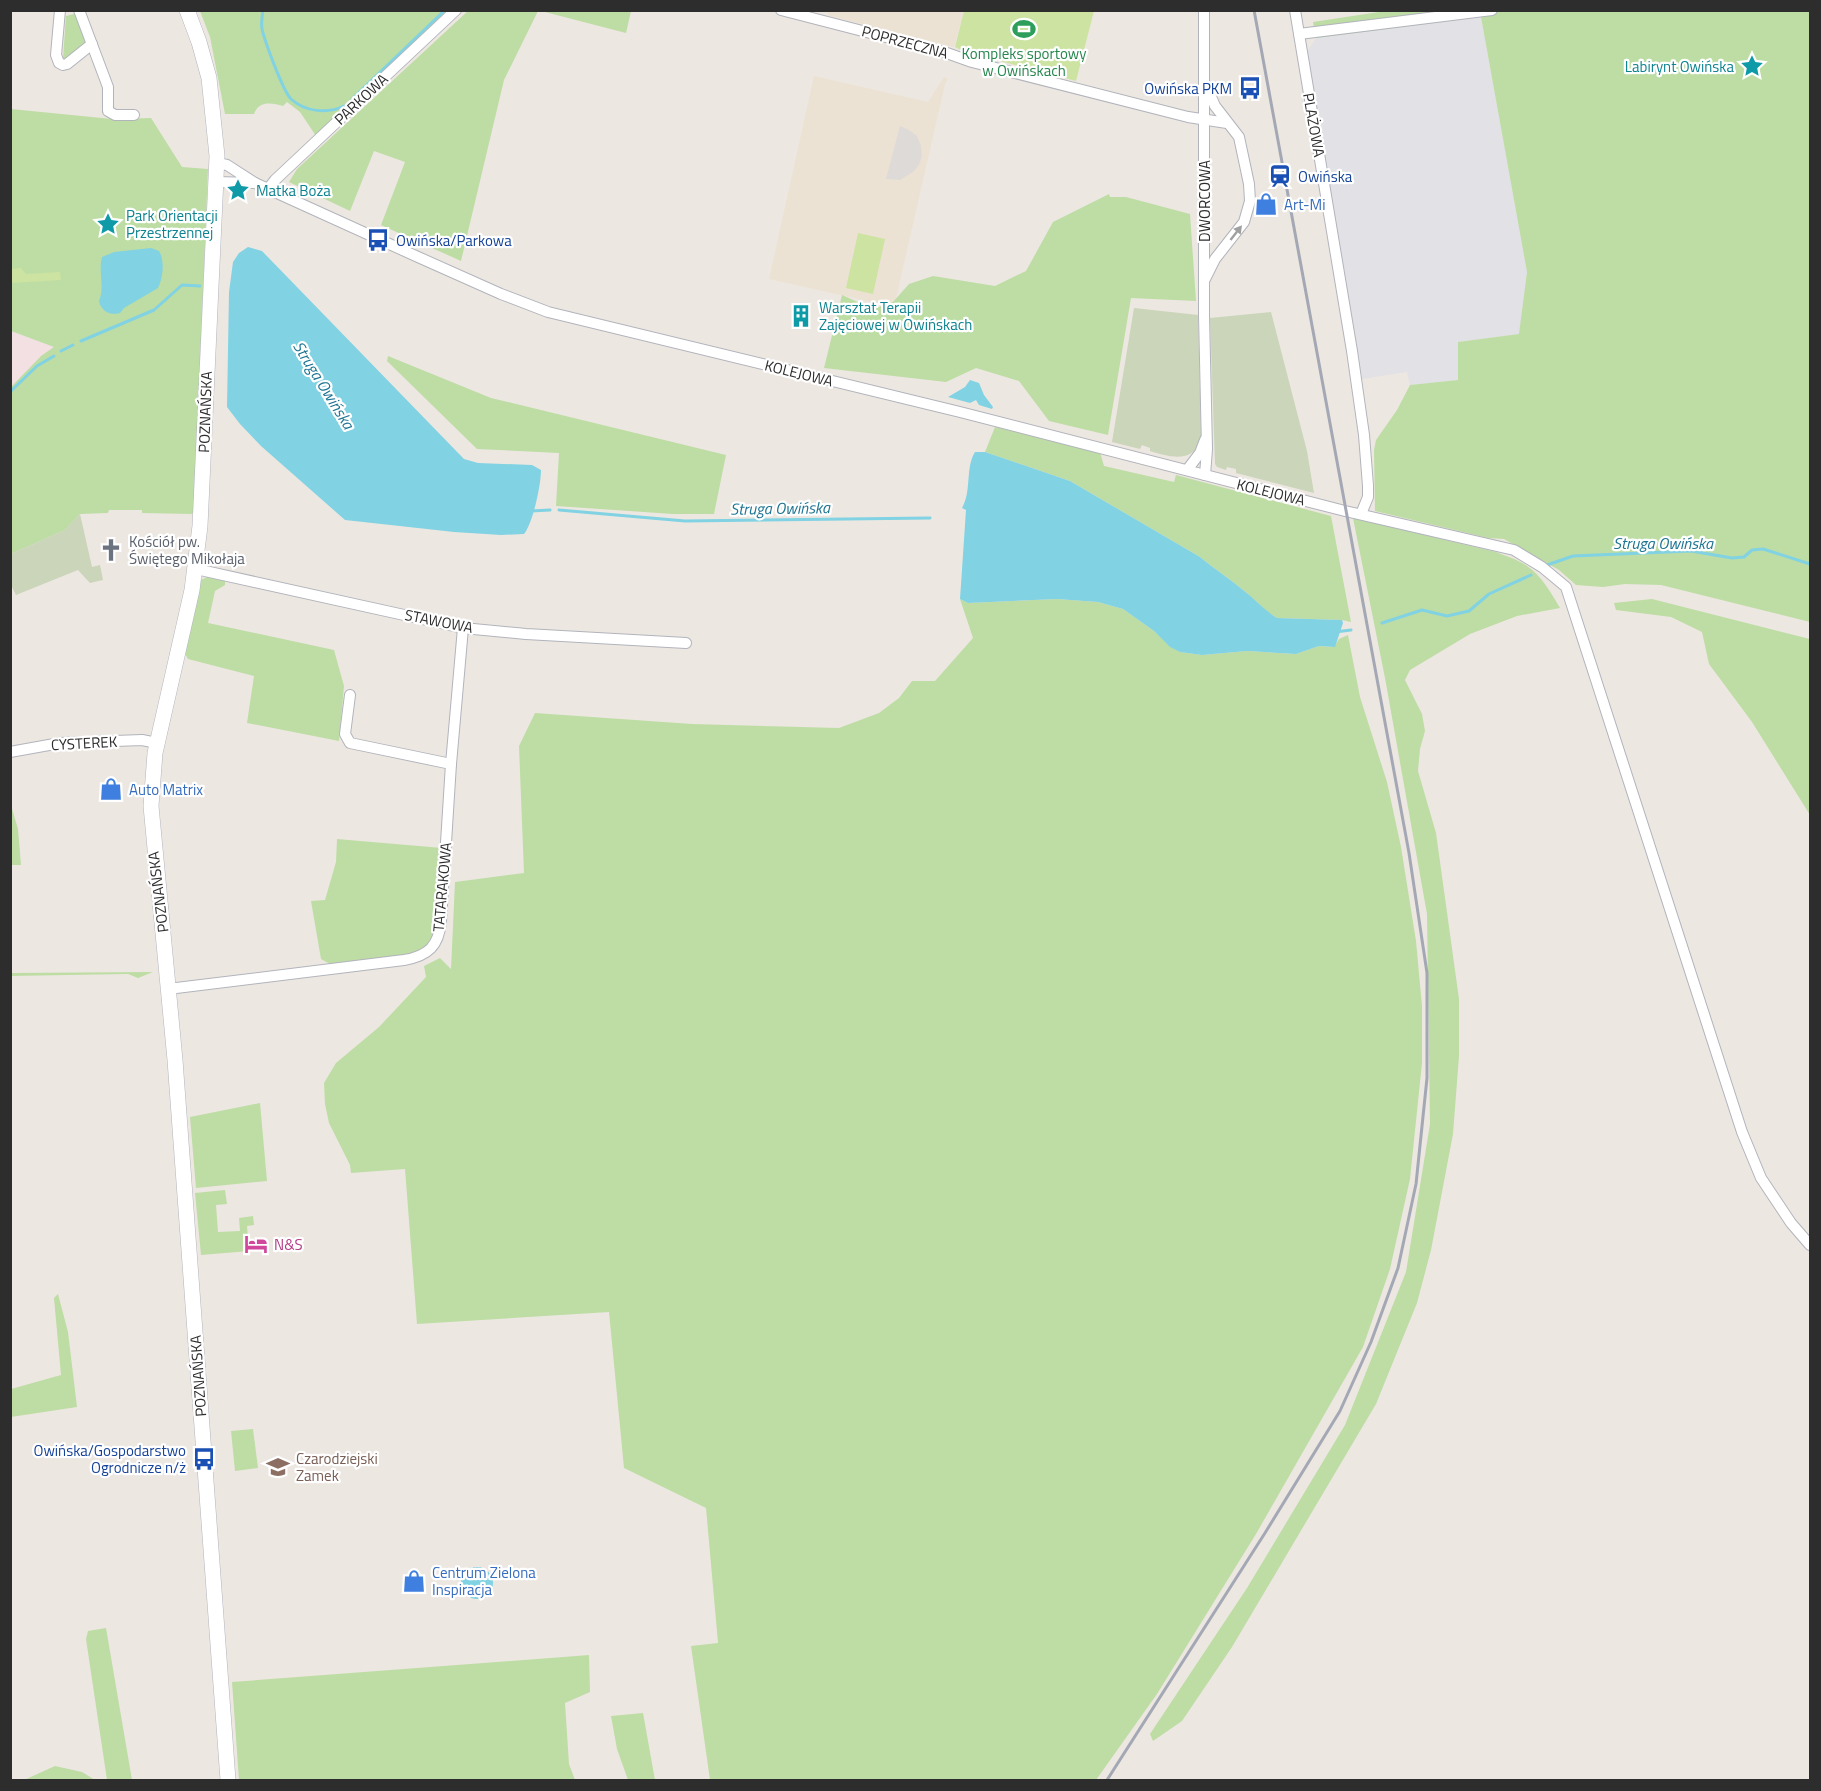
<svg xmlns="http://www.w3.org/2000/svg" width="1821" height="1791" font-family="'Titillium Web',sans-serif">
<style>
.industrial{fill:#e2e1e6}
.education{fill:#ece2d3}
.medical{fill:#f2e0e3}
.green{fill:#bddda4}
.cemetery{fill:#cad5ba}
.pitch{fill:#cde3a1}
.plaza{fill:#dddad8}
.water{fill:#81d2e3}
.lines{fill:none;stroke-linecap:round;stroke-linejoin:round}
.stream{stroke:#81d2e3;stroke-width:3}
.minor-casing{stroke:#b2b4bc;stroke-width:12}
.secondary-casing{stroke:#b2b4bc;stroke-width:16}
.minor{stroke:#fff;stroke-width:10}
.secondary{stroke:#fff;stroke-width:15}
.rail{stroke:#a4a8b5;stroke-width:3}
.oneway{fill:#a0a0a0}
.labels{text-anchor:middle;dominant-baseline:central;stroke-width:4.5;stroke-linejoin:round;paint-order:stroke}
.street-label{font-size:15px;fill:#2d2d2d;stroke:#fff}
.leisure-label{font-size:15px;fill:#27864d;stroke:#fff}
.culture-label{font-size:15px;fill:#0d838f;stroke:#fff;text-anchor:start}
.transit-label{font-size:15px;fill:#164399;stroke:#fff;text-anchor:end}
.shop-label{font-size:15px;fill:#366cbe;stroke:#fff;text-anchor:start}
.worship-label{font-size:15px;fill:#5b616d;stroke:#fff;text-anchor:start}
.hotel-label{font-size:15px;fill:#b23c85;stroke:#fff;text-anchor:start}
.education-label{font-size:15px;fill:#785e54;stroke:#fff;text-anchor:start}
.water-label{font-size:16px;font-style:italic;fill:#1d7492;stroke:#fff}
</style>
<rect width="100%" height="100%" fill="#ede7e1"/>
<path class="industrial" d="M1481,17L1527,272L1520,334L1458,342V380L1410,385L1407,372L1362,379L1305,55L1316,38Z"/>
<g class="education">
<path d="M826,11H964L954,47L830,16Z"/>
<path d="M814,76L928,102L944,77L948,79L945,84L894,307L769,279Z"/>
</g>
<path class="medical" d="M10,331L55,347L41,356L11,387Z"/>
<g class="green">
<path d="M469,10L538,11L504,80L461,261L381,225L405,162L374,151L350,211L289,182L297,169Z"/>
<path d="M1392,10L1810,11V622L1661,585L1625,584L1603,587L1576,585L1559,570L1504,539L1488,538L1375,511L1374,450L1376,440L1397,410L1410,385L1458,380V342L1519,334L1527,272L1481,17L1316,38L1313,22Z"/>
<path d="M200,11H450L316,136L300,112L287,102L283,106C272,103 259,100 254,114H225L210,37Z"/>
<path d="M541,11L631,10V11L626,33Z"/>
<path d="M74,14L77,15L87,42L67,60L63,58L66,16Z"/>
<path d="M11,109L112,119L151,118L182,167L208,169L194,511L192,514L142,513V510H109L108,513L80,514L65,530L11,554V387L41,356L54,347L11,331Z"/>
<path d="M1109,194L1110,197H1126L1190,214L1196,301L1131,298L1108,435L1049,421L1019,381L976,368L946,382L824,368L842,295L873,309L893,302L909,284L933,276L995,286L1026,271L1053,222Z"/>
<path d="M388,356L491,398L726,455L714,514H673L556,506L559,453L477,449L387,361Z"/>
<path d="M995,427L1100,452L1104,466L1174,482L1176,475L1331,516L1351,622L1342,620L1277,618C1264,611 1255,599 1243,590C1229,578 1214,569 1200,557L1070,481L985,452Z"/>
<path d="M1353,518L1496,552C1506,556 1519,560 1527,566C1542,576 1551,593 1560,608L1517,616L1470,634L1410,670L1405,680L1422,714L1425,731L1420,749L1418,771L1436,833L1459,999V1056L1453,1134L1431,1250L1417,1303L1376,1404L1232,1647L1182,1721L1153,1741L1150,1734L1247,1588L1345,1425L1406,1272L1430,1124L1427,914L1385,678Z"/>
<path d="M209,576L225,581V585L215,591L208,623L334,650L344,686L339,741L247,723L254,676L188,659L184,652L199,581Z"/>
<path d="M960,599L968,603L1057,599L1098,602L1123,609L1154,631L1171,647L1180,652L1202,655L1247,651L1296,654L1319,646L1334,647L1339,639L1348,635L1360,697L1387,782L1401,847L1416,941L1422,1006V1063L1410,1179L1390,1269L1363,1347L1256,1534L1157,1694L1096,1780H710L691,1646L718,1643L706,1508L624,1468L609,1312L417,1324L405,1169L351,1173L350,1165L329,1123L325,1104L324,1083L336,1063L379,1027L426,977L424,966L440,958L451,969L455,882L524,873L519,746L535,713L692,724L839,728L879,713L899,698L912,681H935L973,638Z"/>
<path d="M1652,599L1810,639V815L1752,722L1709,664L1702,632L1671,617L1616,610L1614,603Z"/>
<path d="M10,802L18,829L21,865H11Z"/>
<path d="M337,839L442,848C440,871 444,934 427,949C415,959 349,962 330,964L321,959L311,901L325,900L336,862Z"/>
<path d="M153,972L138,978L128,974L10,976L11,973Z"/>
<path d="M260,1103L267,1181L196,1188L190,1117Z"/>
<path d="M225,1190L227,1204L216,1205L218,1232L240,1231L239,1218L253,1216L254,1225L247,1226L249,1251L201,1255L195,1193Z"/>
<path d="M58,1294L68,1332L77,1407L11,1417V1389L61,1375L54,1298Z"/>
<path d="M253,1429L258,1468L235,1471L231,1431Z"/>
<path d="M106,1628L132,1780H107L86,1639L88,1631Z"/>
<path d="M589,1655L590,1692L565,1703L569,1764L575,1780H239L232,1682Z"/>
<path d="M643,1713L655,1780H628L617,1749L611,1716Z"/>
<path d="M55,1766L82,1772L95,1780H24Z"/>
</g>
<g class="cemetery">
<path d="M1134,308L1198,315L1201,435C1197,465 1169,457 1150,451V448L1142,445L1140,449L1112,442Z"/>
<path d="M1271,312L1307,451L1314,493L1236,473V469L1227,467L1226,470L1217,467L1215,464L1210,318Z"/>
<path d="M80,514L92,567L100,565L103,580L90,583L78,570L16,595L11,585V554L65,530Z"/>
</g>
<g class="pitch">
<path d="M964,11H1094L1076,81L965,52L955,47Z"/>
<path d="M858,233L885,239L873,294L846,288Z"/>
<path d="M21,268L26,274L60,272L61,280L11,283V269Z"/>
</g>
<path class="plaza" d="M900,126L909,130L917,136L921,146L922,156L919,165L913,172L900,180L886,179Z"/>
<g class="water">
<path d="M248,247L262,251L464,459L478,463L532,465L541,470C541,485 533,523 524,534L501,535L454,532L345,520L261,446L240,424L227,407L229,292L233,262L239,253Z"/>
<path d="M151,248L159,251C165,261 163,278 158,288L124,308L120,313C110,316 101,311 99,301C105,287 98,272 102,257L114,252Z"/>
<path d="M970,380L979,383L984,395L993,407L992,409L979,405L976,400L970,403L948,397L965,387Z"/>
<path d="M975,452H985L1070,481L1200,557C1214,569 1229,578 1243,590C1255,599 1264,610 1277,618L1342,620L1343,623L1335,647L1319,646L1296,654L1247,651L1202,655L1180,652L1170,647L1154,631L1123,609L1098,602L1057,599L968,603L960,599L966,510L962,508C972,491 965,468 975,452Z"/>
<circle cx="477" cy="1583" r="16"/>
</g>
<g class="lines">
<g class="stream">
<path d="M263,10C262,17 261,23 262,29C265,42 283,91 291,99C305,112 328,114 344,106"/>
<path d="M352,99L445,10"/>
<path d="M81,341L154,310L182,285L200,286"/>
<path d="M61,351L73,345"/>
<path d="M11,391L37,366L54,356"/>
<path d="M559,510L685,521L930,518"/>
<path d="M531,511L550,510"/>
<path d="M1547,565L1573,556L1691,551L1732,558L1744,557L1752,550L1763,549L1810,564"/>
<path d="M1382,623L1422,610L1447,616L1469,611L1489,594L1531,575"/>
<path d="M1335,632L1351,630"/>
</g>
<g class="minor-casing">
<g id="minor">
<path d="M60,10L56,55L59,63L63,65L67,64L92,44"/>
<path d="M79,10L108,87V111L115,115H134"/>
<path d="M781,10L944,52L972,62L1188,117L1227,123"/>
<path d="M1204,10V315L1207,449L1205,475"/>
<path d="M1295,10L1352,351L1364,435L1368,486V497L1361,514"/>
<path d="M1299,34L1492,10"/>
<path d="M217,163L227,165L255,183L418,257L501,294L548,312L960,412L1345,511L1514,550L1542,567L1566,587L1742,1132L1761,1178L1791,1223L1810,1245"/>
<path d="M216,182L255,183"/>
<path d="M268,189L275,180L456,10"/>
<path d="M1205,279L1215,259L1244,222L1250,201L1249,184L1239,137L1215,106L1206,85"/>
<path d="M1187,470L1200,453L1205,440"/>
<path d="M196,569L463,628L526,634L686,643"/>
<path d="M350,695L345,734L350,743L451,764"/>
<path d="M10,752L60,743L142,740L157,743"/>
<path d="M168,989L404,960C428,956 439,946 441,921L451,764L463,628"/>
</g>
</g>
<g class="secondary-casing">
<path id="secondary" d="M187,10L199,42L209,78L217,156L200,526L192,590L155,753L151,806L175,1060L228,1780"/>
</g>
<use href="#minor" class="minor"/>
<use href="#secondary" class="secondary"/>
<path class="rail" d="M1107,1780L1265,1533L1340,1411L1371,1342L1398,1268L1416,1184L1427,1078V973L1409,853L1254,10"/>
</g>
<defs><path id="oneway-solid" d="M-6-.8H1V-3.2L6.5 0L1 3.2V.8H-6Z" transform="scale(1.5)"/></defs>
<use class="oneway" href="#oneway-solid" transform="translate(1236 233) rotate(-52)"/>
<defs>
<g id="stadium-bare" transform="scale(1.8)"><path d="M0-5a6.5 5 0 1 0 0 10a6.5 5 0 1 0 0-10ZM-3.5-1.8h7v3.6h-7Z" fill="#2e9e5b" stroke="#fff" stroke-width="2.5" paint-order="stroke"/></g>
<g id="sight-bare" transform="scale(1.8)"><path d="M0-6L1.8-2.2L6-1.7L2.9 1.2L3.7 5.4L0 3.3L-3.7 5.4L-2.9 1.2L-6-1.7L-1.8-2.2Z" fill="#0f9aa8" stroke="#fff" stroke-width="2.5" paint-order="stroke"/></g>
<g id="bus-bare" transform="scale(1.8)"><path d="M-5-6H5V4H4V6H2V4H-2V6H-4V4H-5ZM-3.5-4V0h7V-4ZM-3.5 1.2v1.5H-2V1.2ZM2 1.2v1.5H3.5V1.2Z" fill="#1a4fb4" stroke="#fff" stroke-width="2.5" paint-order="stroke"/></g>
<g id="station-bare" transform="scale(1.8)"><path d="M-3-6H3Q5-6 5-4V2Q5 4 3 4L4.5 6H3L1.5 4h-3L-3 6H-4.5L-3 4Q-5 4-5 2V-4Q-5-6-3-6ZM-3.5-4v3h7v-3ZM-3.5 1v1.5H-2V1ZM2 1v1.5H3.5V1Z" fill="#1a4fb4" stroke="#fff" stroke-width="2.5" paint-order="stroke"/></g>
<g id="shop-bare" transform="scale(1.8)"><path d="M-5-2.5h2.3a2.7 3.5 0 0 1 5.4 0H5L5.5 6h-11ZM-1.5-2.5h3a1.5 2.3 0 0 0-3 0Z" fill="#3f7fe0" stroke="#fff" stroke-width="2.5" paint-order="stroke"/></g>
<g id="building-bare" transform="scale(1.8)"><path d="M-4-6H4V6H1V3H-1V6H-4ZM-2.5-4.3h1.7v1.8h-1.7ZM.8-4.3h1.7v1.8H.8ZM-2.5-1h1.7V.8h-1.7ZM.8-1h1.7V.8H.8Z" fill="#0f9aa8" stroke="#fff" stroke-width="2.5" paint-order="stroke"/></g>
<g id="church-bare" transform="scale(1.8)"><path d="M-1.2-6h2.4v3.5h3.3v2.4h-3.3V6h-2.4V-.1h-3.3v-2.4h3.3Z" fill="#6b7280" stroke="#fff" stroke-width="2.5" paint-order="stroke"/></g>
<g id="hotel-bare" transform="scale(1.8)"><path d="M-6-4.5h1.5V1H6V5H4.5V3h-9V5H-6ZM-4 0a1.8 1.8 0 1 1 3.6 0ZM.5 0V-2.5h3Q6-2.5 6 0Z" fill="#d1479c" stroke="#fff" stroke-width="2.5" paint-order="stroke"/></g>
<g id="school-bare" transform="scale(1.8)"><path d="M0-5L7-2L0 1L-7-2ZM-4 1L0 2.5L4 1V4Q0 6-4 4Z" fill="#8d6e63" stroke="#fff" stroke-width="2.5" paint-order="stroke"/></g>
</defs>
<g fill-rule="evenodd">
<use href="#stadium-bare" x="1024" y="29"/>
<use href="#sight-bare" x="1752" y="66"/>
<use href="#bus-bare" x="1250" y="88"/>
<use href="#station-bare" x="1280" y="176"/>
<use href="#sight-bare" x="238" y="190"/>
<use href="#shop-bare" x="1266" y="204"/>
<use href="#sight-bare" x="108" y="224"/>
<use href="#bus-bare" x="378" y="240"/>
<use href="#building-bare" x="801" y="316"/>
<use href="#church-bare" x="111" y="550"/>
<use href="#shop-bare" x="111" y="789"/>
<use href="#hotel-bare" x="256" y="1244"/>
<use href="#bus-bare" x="204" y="1459"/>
<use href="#school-bare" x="278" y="1467"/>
<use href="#shop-bare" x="414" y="1581"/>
</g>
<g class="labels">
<g class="street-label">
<text transform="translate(905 42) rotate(15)">POPRZECZNA</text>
<text transform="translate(361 99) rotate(-43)">PARKOWA</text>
<text transform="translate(1314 125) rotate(80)">PLAŻOWA</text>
<text transform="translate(1204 201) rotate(-90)">DWORCOWA</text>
<text transform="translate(799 373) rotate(14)">KOLEJOWA</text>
<text transform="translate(205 412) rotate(-88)">POZNAŃSKA</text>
<text transform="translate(1271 492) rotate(14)">KOLEJOWA</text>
<text transform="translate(439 621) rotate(11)">STAWOWA</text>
<text transform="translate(84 743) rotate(-3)">CYSTEREK</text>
<text transform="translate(442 887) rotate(-85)">TATARAKOWA</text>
<text transform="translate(158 892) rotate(-97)">POZNAŃSKA</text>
<text transform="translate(198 1376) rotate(-94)">POZNAŃSKA</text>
</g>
<g class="leisure-label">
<text x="1024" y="53">Kompleks sportowy<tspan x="1024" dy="17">w Owińskach</tspan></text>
</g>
<g class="culture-label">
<text x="1734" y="66" text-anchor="end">Labirynt Owińska</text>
<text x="256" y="190">Matka Boża</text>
<text x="126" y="215">Park Orientacji<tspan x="126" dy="17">Przestrzennej</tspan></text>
<text x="819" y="307">Warsztat Terapii<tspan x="819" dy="17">Zajęciowej w Owińskach</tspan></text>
</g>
<g class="transit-label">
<text x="1232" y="88">Owińska PKM</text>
<text x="1298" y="176" text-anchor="start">Owińska</text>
<text x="396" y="240" text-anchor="start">Owińska/Parkowa</text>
<text x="186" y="1450">Owińska/Gospodarstwo<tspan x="186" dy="17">Ogrodnicze n/ż</tspan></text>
</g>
<g class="shop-label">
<text x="1284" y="204">Art-Mi</text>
<text x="129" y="789">Auto Matrix</text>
<text x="432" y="1572">Centrum Zielona<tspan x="432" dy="17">Inspiracja</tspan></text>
</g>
<g class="worship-label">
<text x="129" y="541">Kościół pw.<tspan x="129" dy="17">Świętego Mikołaja</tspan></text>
</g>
<g class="hotel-label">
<text x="274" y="1244">N&amp;S</text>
</g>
<g class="education-label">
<text x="296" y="1458">Czarodziejski<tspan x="296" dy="17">Zamek</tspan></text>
</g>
<g class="water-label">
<text transform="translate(324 385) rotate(58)">Struga Owińska</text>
<text transform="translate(780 508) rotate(-1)">Struga Owińska</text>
<text x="1663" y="543">Struga Owińska</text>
</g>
</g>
<rect width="1821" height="1791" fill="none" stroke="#2d2d2d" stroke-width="24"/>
</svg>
